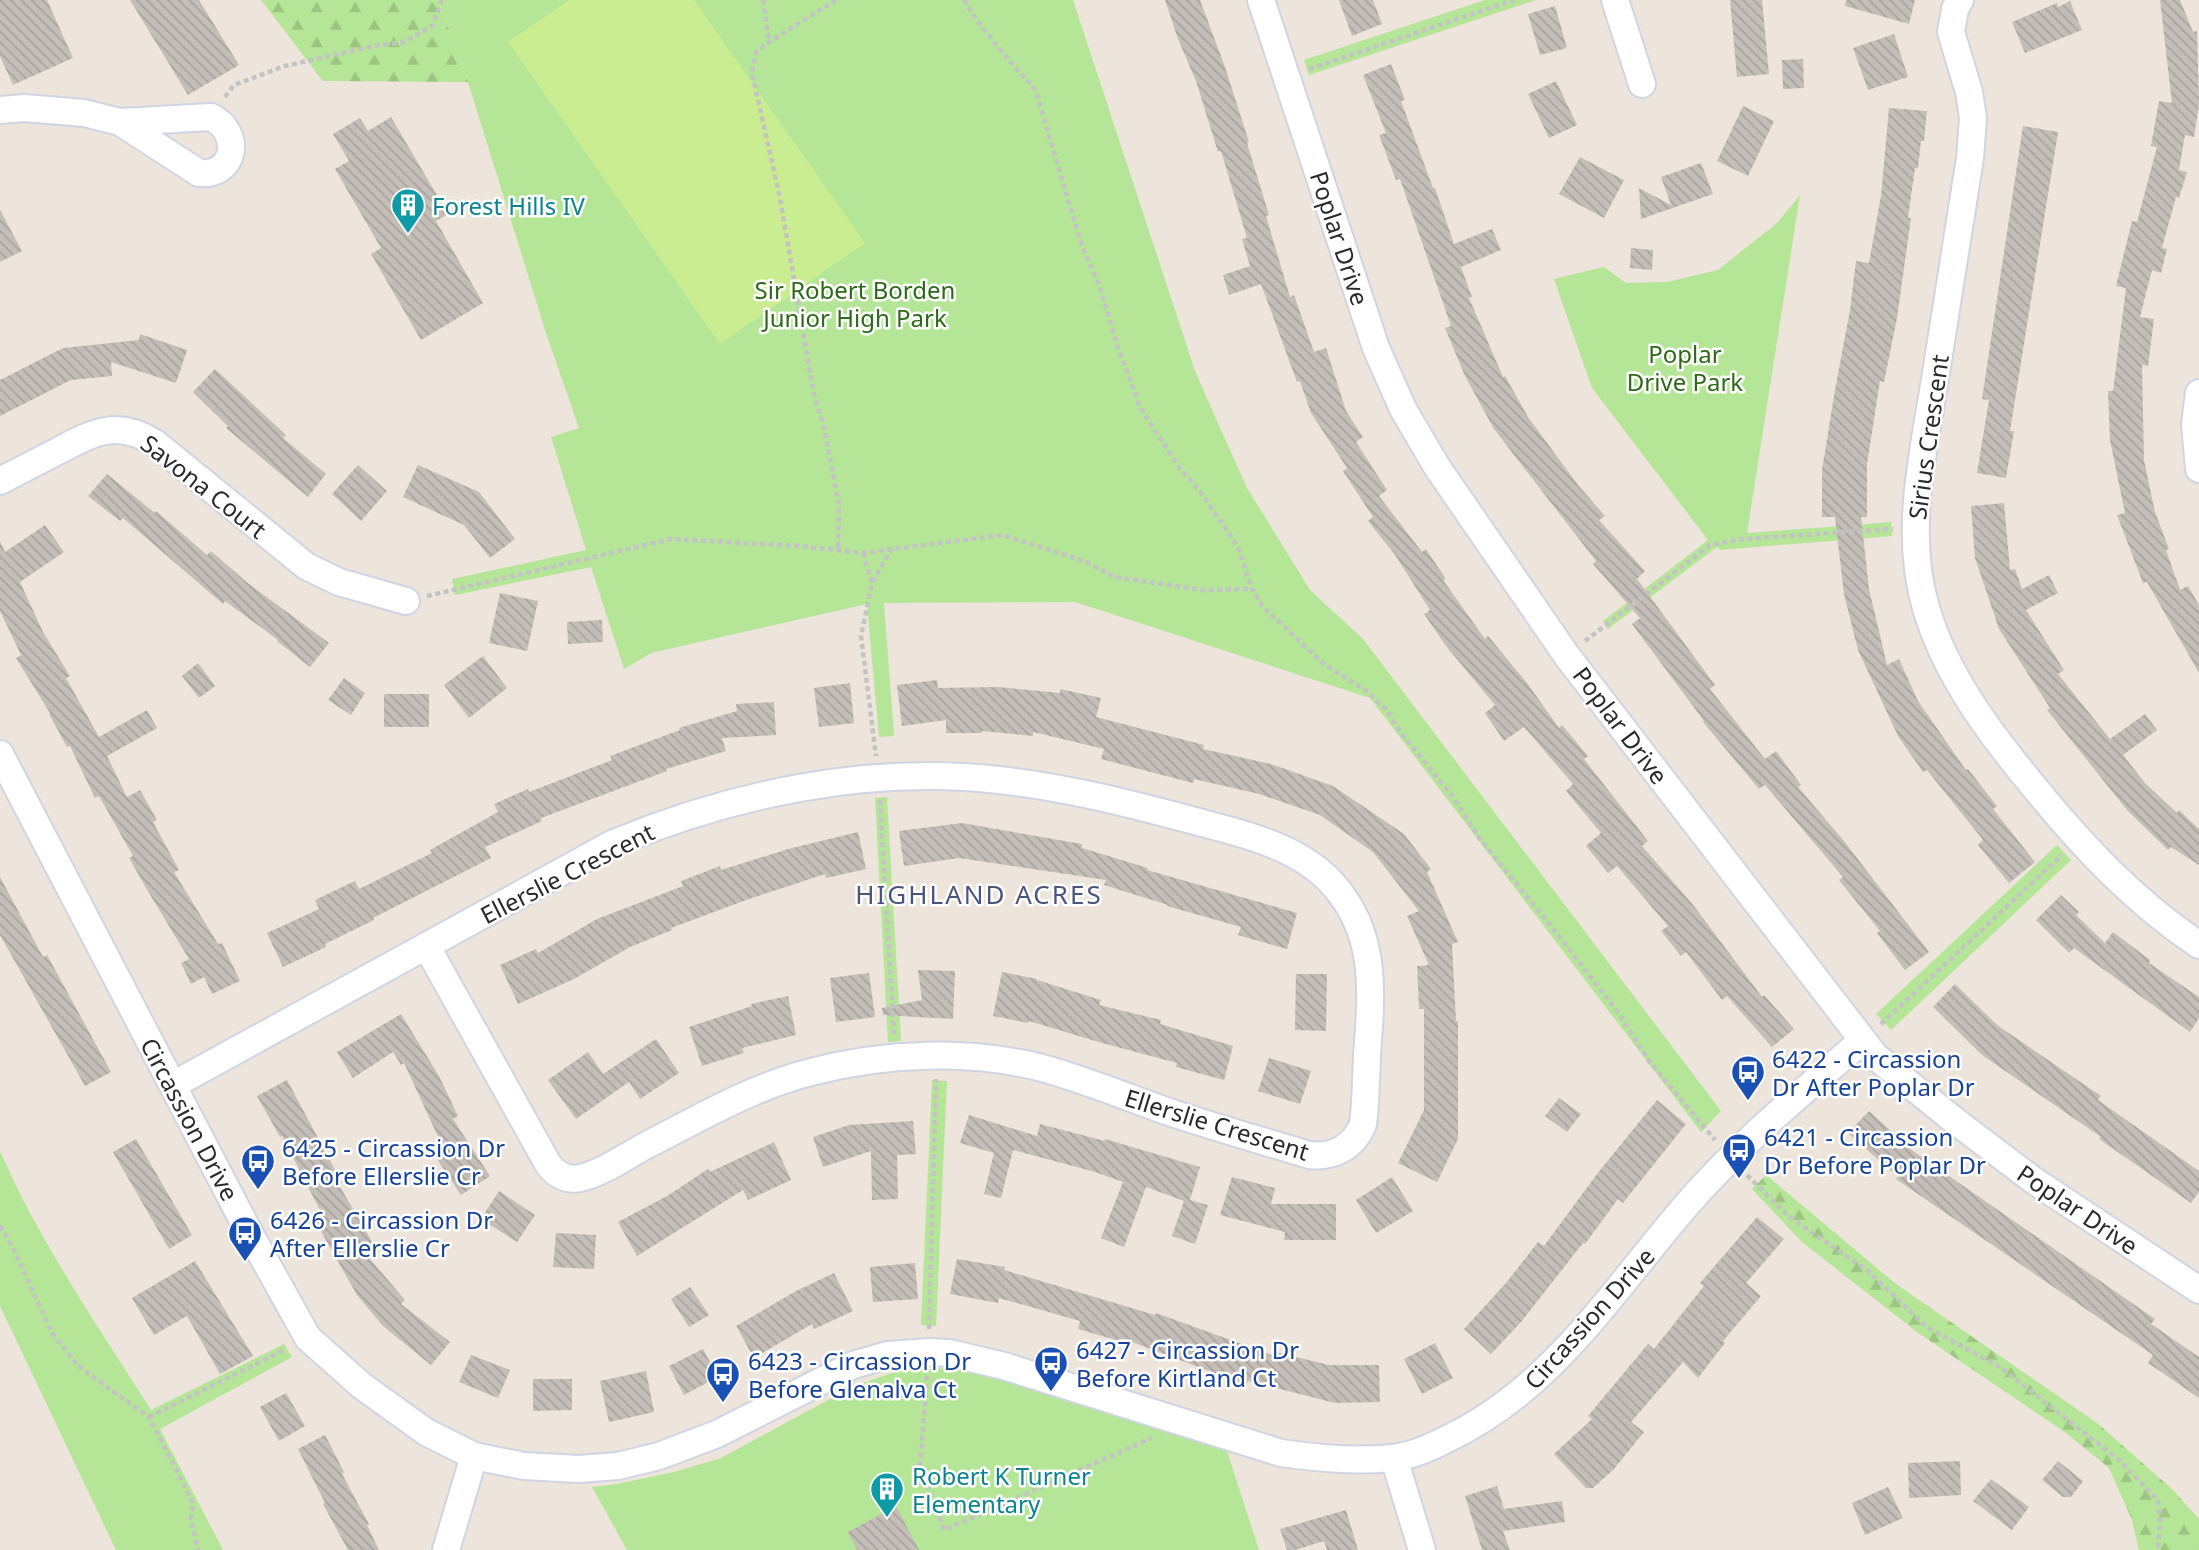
<svg xmlns="http://www.w3.org/2000/svg" width="2199" height="1550" font-family="'Noto Sans',sans-serif">
<style>
.green{fill:#b5e596}
.forest{fill:url(#forest-firs)}
.pitch{fill:#cbed91}
.building{fill:url(#building-back-hatch)}
.lines{fill:none;stroke-linecap:round;stroke-linejoin:round}
.minor-casing{stroke:#d0d5e3;stroke-width:30}
.path{stroke:#c3c3c3;stroke-width:4.5;stroke-dasharray:5 3.5;stroke-linecap:butt}
.minor{stroke:#fff;stroke-width:26}
.labels{text-anchor:middle;dominant-baseline:central;stroke-width:5;stroke-linejoin:round;paint-order:stroke}
.culture-label{font-size:24px;fill:#0d838f;stroke:#fff;text-anchor:start}
.street-label{font-size:24px;fill:#2a2a2a;stroke:#fff}
.park-label{font-size:24px;fill:#2d6918;stroke:#fff}
.transit-label{font-size:24px;fill:#164399;stroke:#fff;text-anchor:start}
.neighbourhood-label{font-size:26px;letter-spacing:2px;fill:#49557c;stroke:#fff}
</style>
<defs>
<pattern id="forest-firs" width="22" height="20" patternUnits="userSpaceOnUse" patternTransform="scale(1.75)"><rect width="22" height="20" fill="#b5e596"/><path d="M5 1l3.5 6h-7zM16 11l3.5 6h-7z" fill="#9cc581"/></pattern>
<pattern id="building-back-hatch" width="6" height="6" patternUnits="userSpaceOnUse" patternTransform="scale(1.75)"><rect width="6" height="6" fill="#c5beb8"/><path d="M-1 5l2 2M0 0l6 6M5-1l2 2" fill="none" stroke="#a9a39e"/></pattern>
</defs>
<rect width="100%" height="100%" fill="#ede4db"/>
<g class="green">
<path d="M438,0H1073L1195,371L1217,421L1247,488L1310,590L1363,639L1721,1111L1701,1132L1370,698L1075,602L884,603L894,736L879,737L867,604L651,653L624,669L591,567L455,595L452,579L586,550L551,437L579,428L546,333L468,82Z"/>
<path d="M1485,0H1536L1309,75L1304,60Z"/>
<path d="M1800,195L1747,533L1891,522L1892,536L1720,550L1717,547L1608,629L1603,621L1708,540L1592,388L1554,279L1604,267L1626,283L1667,282L1718,270L1777,223Z"/>
<path d="M887,797L901,1041L888,1042L875,798Z"/>
<path d="M2057,845L2071,860L1891,1030L1876,1014Z"/>
<path d="M932,1080L947,1081L936,1326L921,1325Z"/>
<path d="M0,1151C40,1243 98,1326 151,1410L284,1344L292,1357L160,1429L223,1550H116L0,1306Z"/>
<path d="M951,1368L988,1375L1227,1451L1259,1550H627L592,1487L617,1484L674,1472L721,1458L854,1386L901,1370Z"/>
</g>
<g class="forest">
<path d="M261,0H438L468,82L323,81Z"/>
<path d="M1766,1175L1896,1284L2097,1423L2172,1489L2199,1519V1550H2139L2132,1520L2109,1468L2066,1433L1917,1332L1802,1242L1752,1189Z"/>
</g>
<path class="pitch" d="M569,0H694L865,243L720,344L508,42Z"/>
<g class="building">
<path d="M0,0H47L73,58L13,85L0,56Z"/>
<path d="M130,0H199L239,65L188,95Z"/>
<path d="M1165,0H1200L1225,67L1249,142L1247,143L1269,215L1266,216L1290,297L1294,295L1314,352L1326,348L1346,411L1363,437L1356,442L1387,490L1379,496L1422,552L1426,549L1446,579L1443,580L1485,639L1488,636L1527,683L1559,728L1562,725L1588,756L1584,759L1648,841L1642,846L1694,906L1762,997L1764,995L1794,1029L1772,1047L1727,996L1722,1000L1686,952L1681,956L1661,931L1668,926L1617,866L1608,873L1586,846L1601,833L1566,791L1573,784L1524,727L1504,741L1485,713L1495,705L1446,646L1424,614L1430,610L1395,555L1368,521L1373,517L1343,471L1347,468L1311,413L1300,381L1297,382L1261,284L1229,295L1223,275L1250,266L1242,239L1247,238L1221,151L1218,152L1196,81L1178,39Z"/>
<path d="M1339,0H1373L1382,24L1352,36Z"/>
<path d="M1730,0H1762L1769,74L1737,77Z"/>
<path d="M1846,0H1915L1909,24L1845,6Z"/>
<path d="M2160,0H2180L2193,32L2197,31L2199,104L2194,137L2185,135L2179,170L2187,172L2179,198L2176,197L2162,248L2167,249L2161,273L2152,270L2140,317L2154,319L2148,366L2142,365L2144,460L2155,512L2169,549L2166,550L2180,590L2188,586L2199,605V673L2147,582L2143,583L2117,515L2125,513L2110,440L2108,391H2113L2126,288L2116,286L2132,221L2137,222L2157,147L2151,146L2159,101L2172,103Z"/>
<path d="M2070,1L2082,30L2025,53L2012,22L2057,3L2058,7Z"/>
<path d="M1555,6L1567,48L1540,55L1528,14Z"/>
<path d="M1894,34L1908,77L1868,90L1853,48Z"/>
<path d="M1803,59L1804,88L1783,89L1782,60Z"/>
<path d="M1391,64L1405,100L1401,101L1433,188H1435L1454,244L1492,229L1501,250L1461,267L1472,297L1469,298L1503,377L1505,376L1528,417L1578,485L1605,516L1599,520L1645,571L1637,579L1715,685L1710,689L1765,759L1776,751L1801,785L1798,787L1844,841L1929,952L1905,970L1877,933L1880,931L1839,880L1843,877L1765,785L1759,789L1703,722L1704,721L1632,624L1640,618L1593,564L1596,561L1494,429L1465,376L1445,328L1451,326L1400,179L1396,180L1379,135L1386,133L1363,75Z"/>
<path d="M1556,81L1577,125L1549,138L1528,94Z"/>
<path d="M1743,106L1774,121L1748,176L1717,161Z"/>
<path d="M1889,108L1927,111L1924,141H1921L1918,168H1915L1908,218H1911L1897,318L1884,382L1880,381L1867,464V517H1861L1869,589L1887,665L1899,659L1918,701L1966,770L1968,769L1997,806L1993,809L2035,862L2009,883L1978,845L1983,840L1927,770L1923,772L1898,736L1858,650L1844,594L1835,517H1822V470L1835,390L1850,310L1856,261L1869,263L1881,196Z"/>
<path d="M391,117L448,214L436,221L483,303L421,340L371,254L381,248L335,169L349,161L333,134L360,118L368,131Z"/>
<path d="M2023,126L2058,132L2010,431H2014L2006,478L1977,473L1989,400L1982,399Z"/>
<path d="M1580,157L1624,180L1604,218L1559,194Z"/>
<path d="M1701,163L1713,194L1641,219L1639,188L1671,205L1661,177Z"/>
<path d="M0,210L22,251L0,262Z"/>
<path d="M1631,248L1653,250L1652,270L1630,268Z"/>
<path d="M140,334L187,350L176,383L111,362L112,376L71,380L0,416V380L63,348L139,340Z"/>
<path d="M215,369L286,435L283,438L326,474L308,497L226,428L228,426L193,392Z"/>
<path d="M358,465L387,491L361,521L332,494Z"/>
<path d="M418,465L479,492L515,539L490,558L464,525L403,497Z"/>
<path d="M107,474L155,513L156,511L207,555L211,551L249,584L329,643L310,667L277,641L278,640L225,601L223,604L123,518L120,521L88,496Z"/>
<path d="M2004,503L2010,570L2015,569L2022,589L2049,575L2058,593L2026,610L2064,670L2058,674L2110,739L2145,714L2157,730L2123,755L2145,783L2177,813L2179,810L2199,829V865L2171,847L2168,850L2127,810L2047,710L2050,708L1999,629L1975,558L1971,506Z"/>
<path d="M45,525L64,552L20,582L43,632L70,676L66,678L99,737L147,710L157,728L107,756L127,797L140,790L157,820L153,822L179,870L174,872L218,944L222,943L240,981L212,994L204,977L191,984L181,963L189,959L149,893L129,858L133,856L99,796L95,798L70,746L67,747L49,714L50,713L16,658L21,655L0,611V541L5,552Z"/>
<path d="M500,593L538,601L527,651L489,643Z"/>
<path d="M602,620L603,642L568,644L567,622Z"/>
<path d="M483,656L507,688L469,718L444,685Z"/>
<path d="M198,663L215,686L199,698L182,676Z"/>
<path d="M344,678L365,693L351,715L328,700Z"/>
<path d="M937,680L938,688L998,687L1060,693V689L1101,698L1096,717L1204,745L1203,749L1271,764L1333,786L1404,834L1431,869L1427,872L1458,942L1452,944L1456,1021H1458V1139L1437,1182L1398,1163L1424,1110V1009H1419L1417,966L1429,965L1407,916L1419,911L1373,852L1320,815L1259,794L1194,779L1193,783L1101,759L1104,749L1033,732V736L982,731V733H946V720L902,726L897,685Z"/>
<path d="M850,683L854,723L819,727L814,688Z"/>
<rect x="384" y="694" width="45" height="33"/>
<path d="M774,702L776,735L722,738L726,751L666,769L667,771L541,818L542,821L485,847L491,858L373,918L374,920L325,944L326,947L283,967L267,933L319,909L315,900L355,881L359,889L432,853L430,850L498,812L494,804L528,789L529,792L612,760L610,756L680,730L679,728L737,711L736,704Z"/>
<path d="M962,823L1082,844V848L1148,868L1147,870L1297,913L1287,949L1238,935L1241,927L1167,906L1168,905L1104,885L1106,880L959,858L904,866L899,831Z"/>
<path d="M858,832L866,869L826,878L825,874L749,899L671,928L672,930L630,947L574,979L518,1004L500,965L536,949L538,953L597,919L683,886L681,881L720,866L721,870L788,849Z"/>
<path d="M0,877L43,957L47,955L111,1072L85,1086L0,935Z"/>
<path d="M2061,895L2079,912L2076,915L2105,943L2113,932L2150,960L2149,963L2199,997V1018L2190,1032L2074,948L2069,953L2036,920Z"/>
<path d="M918,970L955,971L953,1019L883,1015L882,1008L922,1000Z"/>
<path d="M1002,972L1037,979V980L1101,1000L1099,1005L1161,1020L1160,1024L1233,1046L1224,1080L1176,1067L1177,1063L1102,1043L1029,1021L1028,1023L993,1016Z"/>
<path d="M869,973L875,1017L836,1022L830,978Z"/>
<path d="M1296,974H1327L1326,1031L1295,1030Z"/>
<path d="M1955,984L1997,1025L2101,1096L2098,1100L2199,1171V1192L2191,1203L2099,1139L2101,1137L1982,1055L1933,1007Z"/>
<path d="M788,996L796,1035L742,1048L744,1053L702,1066L689,1027L752,1006L751,1004Z"/>
<path d="M401,1014L439,1076L458,1116L453,1119L490,1176L461,1195L437,1159L446,1154L404,1063L401,1065L393,1052L353,1078L337,1052Z"/>
<path d="M656,1039L679,1073L640,1099L629,1082L576,1119L548,1080L588,1052L603,1074Z"/>
<path d="M1269,1058L1311,1071L1300,1104L1258,1091Z"/>
<path d="M287,1080L342,1183L339,1185L375,1247L365,1253L405,1300L401,1304L450,1342L431,1365L383,1326L357,1295L314,1219L322,1214L282,1136L280,1137L257,1096Z"/>
<path d="M1559,1098L1581,1114L1567,1132L1545,1116Z"/>
<path d="M1657,1100L1686,1124L1623,1203L1618,1199L1585,1244L1583,1243L1521,1322L1491,1354L1464,1329L1506,1283L1538,1242L1544,1246L1597,1174Z"/>
<path d="M1869,1111L1913,1151L2155,1319L2151,1324L2199,1357V1398L2148,1363L2153,1355L1896,1179L1898,1177L1848,1133Z"/>
<path d="M969,1115L1037,1136L1040,1124L1105,1141V1139L1200,1167L1190,1200L1208,1205L1195,1244L1172,1236L1184,1201L1146,1187L1124,1247L1101,1238L1123,1182L1095,1172L1013,1150L1001,1198L984,1194L994,1153L960,1143Z"/>
<path d="M913,1121L916,1154L897,1155L898,1199L872,1200L871,1151L823,1167L813,1137L849,1125Z"/>
<path d="M136,1139L192,1235L169,1249L113,1152Z"/>
<path d="M774,1142L791,1180L748,1200L743,1190L637,1256L618,1222L667,1196L708,1169L710,1172Z"/>
<path d="M1232,1177L1275,1188L1271,1204H1336V1240H1284L1285,1232L1220,1215Z"/>
<path d="M1392,1177L1413,1211L1376,1233L1356,1200Z"/>
<path d="M499,1191L535,1215L517,1242L481,1219Z"/>
<path d="M1757,1217L1784,1239L1746,1283L1761,1296L1723,1341L1725,1343L1698,1378L1683,1362L1631,1422L1644,1432L1614,1469L1593,1488H1586L1554,1454L1592,1419L1588,1416L1648,1344L1654,1349L1704,1286L1700,1283Z"/>
<path d="M556,1233L596,1235L594,1269L553,1267Z"/>
<path d="M957,1259L1005,1267L1004,1270L1155,1315L1156,1313L1275,1356L1276,1352L1329,1365H1379L1380,1402L1335,1403L1248,1381L1246,1385L1127,1340L1126,1343L1078,1329L1080,1321L999,1298L998,1303L950,1294Z"/>
<path d="M195,1261L253,1356L220,1374L187,1316L154,1335L132,1298Z"/>
<path d="M915,1263L918,1299L873,1302L870,1267Z"/>
<path d="M834,1273L853,1311L814,1329L812,1324L754,1358L736,1326L796,1291Z"/>
<path d="M690,1287L709,1315L689,1327L671,1299Z"/>
<path d="M1435,1343L1453,1378L1422,1394L1404,1359Z"/>
<path d="M703,1349L718,1377L684,1395L669,1366Z"/>
<path d="M471,1355L510,1370L498,1398L459,1382Z"/>
<path d="M646,1371L654,1412L609,1422L600,1381Z"/>
<path d="M533,1379H572V1410L533,1411Z"/>
<path d="M286,1393L305,1426L279,1441L260,1407Z"/>
<path d="M325,1435L344,1472L342,1474L369,1524L367,1525L379,1550H348L323,1504L325,1503L298,1449Z"/>
<path d="M1960,1461L1961,1495L1909,1498L1908,1463Z"/>
<path d="M2058,1461L2083,1481L2071,1497H2063L2042,1480Z"/>
<path d="M1991,1479L2029,1507L2012,1530L1973,1501Z"/>
<path d="M1497,1486L1504,1509L1562,1501L1565,1522L1503,1531L1510,1550H1482L1465,1496Z"/>
<path d="M1888,1487L1903,1518L1865,1535L1852,1503Z"/>
<path d="M896,1506L919,1550H857L848,1532Z"/>
<path d="M1346,1510L1358,1550H1327L1324,1541L1295,1550H1287L1280,1529Z"/>
</g>
<g class="lines">
<g class="minor-casing">
<g id="minor">
<path d="M1261,0L1376,348L1403,409L1437,467L1567,656L1875,1056L1950,1117L2033,1180L2199,1290"/>
<path d="M1615,0L1642,84"/>
<path d="M1960,0L1955,9L1951,32L1969,92L1973,118L1970,158C1959,230 1947,301 1936,373C1924,450 1903,531 1926,608C1946,676 1991,735 2035,788C2083,847 2135,902 2199,945"/>
<path d="M0,110L24,108L84,113L120,122L211,117C243,133 235,177 199,173L120,122"/>
<path d="M2199,393L2195,424L2199,469"/>
<path d="M0,481C19,471 39,461 58,451C94,432 117,419 155,443L306,566L339,582L406,601"/>
<path d="M0,754L250,1234L308,1338L362,1386L426,1432L474,1456L524,1466L578,1469L618,1466L659,1456L717,1434L853,1365L888,1355L929,1352L949,1353L1004,1366L1281,1453C1318,1458 1355,1462 1392,1458C1411,1456 1430,1448 1447,1439C1551,1390 1611,1293 1684,1208C1737,1146 1800,1094 1862,1041"/>
<path d="M173,1085L612,844C732,794 868,765 999,780C1064,787 1128,803 1191,820C1246,835 1309,847 1343,897C1377,944 1371,1000 1367,1055C1366,1078 1366,1101 1363,1124C1354,1147 1333,1158 1309,1155C1263,1141 1217,1128 1172,1113C1129,1098 1086,1080 1042,1068C968,1049 884,1053 811,1072C752,1087 700,1118 647,1145C626,1156 603,1173 580,1178C567,1181 556,1175 548,1164L427,947"/>
<path d="M1394,1458L1422,1550"/>
<path d="M446,1550L474,1456"/>
</g>
</g>
<g class="path">
<path d="M763,0L769,42"/>
<path d="M836,0L769,42L756,52L752,73L780,198L813,390L824,428L839,504L838,550"/>
<path d="M964,0C978,24 996,45 1014,66C1022,76 1030,81 1036,92L1082,246L1100,287L1117,345L1141,409L1180,469L1199,490L1238,547L1252,589L1262,606L1324,664L1365,690L1386,709L1402,734L1453,797L1480,839L1556,932L1620,1015L1649,1061L1715,1140"/>
<path d="M1309,69L1514,0"/>
<path d="M225,97L234,85L285,66L374,46L404,42L432,26L442,0"/>
<path d="M863,553L872,583L861,636L876,756"/>
<path d="M873,582L892,548"/>
<path d="M427,596L671,539L800,546L863,553L1002,535L1084,561L1115,577L1201,590L1252,589"/>
<path d="M1585,641L1710,545L1743,539L1893,529"/>
<path d="M880,800L894,1036"/>
<path d="M1881,1024L2062,855"/>
<path d="M1747,1175L1788,1216L1868,1271L1928,1328L2000,1367L2119,1460L2158,1500L2160,1518L2158,1550"/>
<path d="M0,1226L13,1248L52,1333L78,1366L149,1417L193,1503L191,1519L198,1550"/>
<path d="M929,1329L936,1079"/>
<path d="M927,1376L920,1467L944,1530L1152,1438"/>
<path d="M149,1417L286,1349"/>
</g>
<use href="#minor" class="minor"/>
</g>
<defs>
<g id="building-pin" transform="scale(1.75)"><path d="M0 17L-7.5 6A9.5 9.5 0 1 1 7.5 6Z" fill="#0f9aa8" stroke="#fff"/><path d="M-4-6H4V6H1V3H-1V6H-4ZM-2.5-4.3h1.7v1.8h-1.7ZM.8-4.3h1.7v1.8H.8ZM-2.5-1h1.7V.8h-1.7ZM.8-1h1.7V.8H.8Z" fill="#fff"/></g>
<g id="bus-pin" transform="scale(1.75)"><path d="M0 17L-7.5 6A9.5 9.5 0 1 1 7.5 6Z" fill="#1a4fb4" stroke="#fff"/><path d="M-5-6H5V4H4V6H2V4H-2V6H-4V4H-5ZM-3.5-4V0h7V-4ZM-3.5 1.2v1.5H-2V1.2ZM2 1.2v1.5H3.5V1.2Z" fill="#fff"/></g>
</defs>
<g fill-rule="evenodd">
<use href="#building-pin" x="408" y="205"/>
<use href="#bus-pin" x="1748" y="1072"/>
<use href="#bus-pin" x="1739" y="1150"/>
<use href="#bus-pin" x="258" y="1161"/>
<use href="#bus-pin" x="245" y="1233"/>
<use href="#bus-pin" x="1051" y="1363"/>
<use href="#bus-pin" x="723" y="1374"/>
<use href="#building-pin" x="887" y="1489"/>
</g>
<g class="labels">
<g class="culture-label">
<text x="432" y="205">Forest Hills IV</text>
<text x="912" y="1475">Robert K Turner<tspan x="912" dy="28">Elementary</tspan></text>
</g>
<g class="street-label">
<text transform="translate(1340 238) rotate(72)">Poplar Drive</text>
<text transform="translate(1928 437) rotate(-82)">Sirius Crescent</text>
<text transform="translate(204 486) rotate(38)">Savona Court</text>
<text transform="translate(1621 725) rotate(53)">Poplar Drive</text>
<text transform="translate(567 873) rotate(-27)">Ellerslie Crescent</text>
<text transform="translate(190 1119) rotate(62)">Circassion Drive</text>
<text transform="translate(1217 1124) rotate(17)">Ellerslie Crescent</text>
<text transform="translate(2078 1209) rotate(34)">Poplar Drive</text>
<text transform="translate(1589 1318) rotate(-48)">Circassion Drive</text>
</g>
<g class="park-label">
<text x="855" y="289">Sir Robert Borden<tspan x="855" dy="28">Junior High Park</tspan></text>
<text x="1685" y="353">Poplar<tspan x="1685" dy="28">Drive Park</tspan></text>
</g>
<g class="transit-label">
<text x="1772" y="1058">6422 - Circassion<tspan x="1772" dy="28">Dr After Poplar Dr</tspan></text>
<text x="1764" y="1136">6421 - Circassion<tspan x="1764" dy="28">Dr Before Poplar Dr</tspan></text>
<text x="282" y="1147">6425 - Circassion Dr<tspan x="282" dy="28">Before Ellerslie Cr</tspan></text>
<text x="270" y="1219">6426 - Circassion Dr<tspan x="270" dy="28">After Ellerslie Cr</tspan></text>
<text x="1076" y="1349">6427 - Circassion Dr<tspan x="1076" dy="28">Before Kirtland Ct</tspan></text>
<text x="748" y="1360">6423 - Circassion Dr<tspan x="748" dy="28">Before Glenalva Ct</tspan></text>
</g>
<g class="neighbourhood-label">
<text x="979" y="894">HIGHLAND ACRES</text>
</g>
</g>
</svg>
